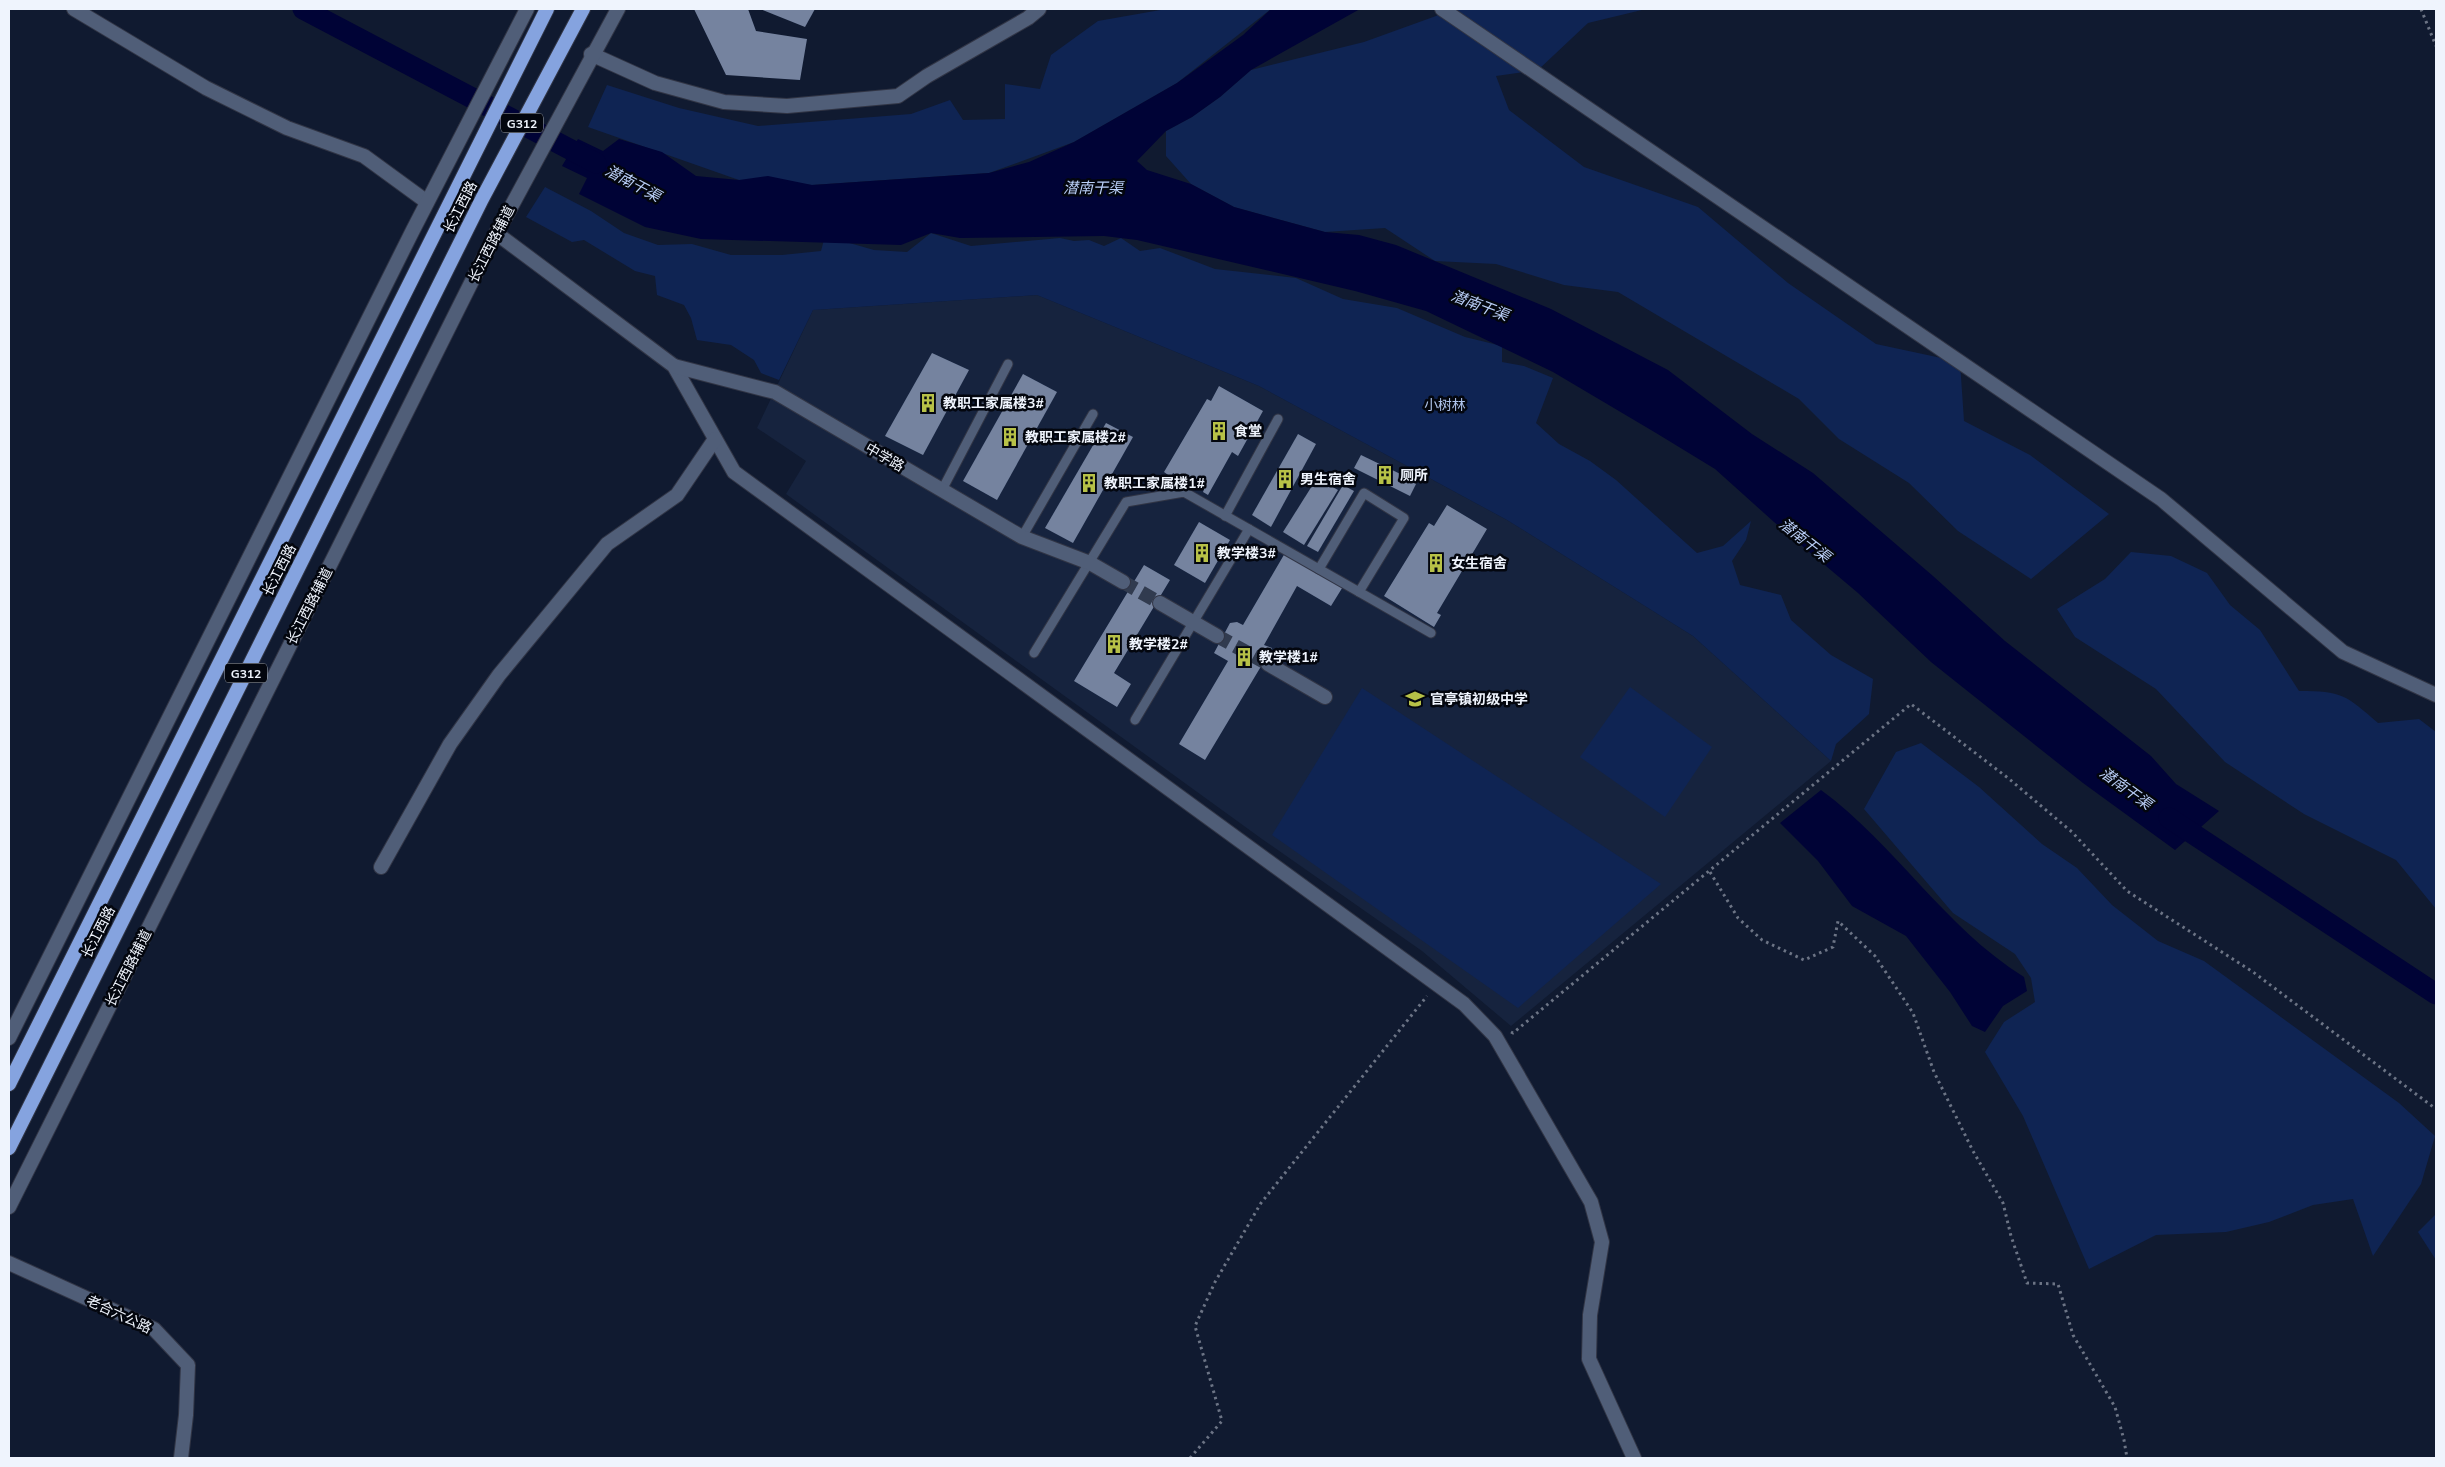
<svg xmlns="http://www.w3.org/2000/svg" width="2445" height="1467" font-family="Mulish,'Noto Sans SC',sans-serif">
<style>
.built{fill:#16233e}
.green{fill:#0f2453}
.water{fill:#000336}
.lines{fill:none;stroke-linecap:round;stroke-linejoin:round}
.canal{stroke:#000336;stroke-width:21}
.building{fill:#75839f}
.minor-tunnel{stroke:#313b4f;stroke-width:14;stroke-dasharray:14 7;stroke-linecap:butt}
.service-casing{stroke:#313545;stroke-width:11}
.minor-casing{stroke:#313545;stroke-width:16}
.trunk-casing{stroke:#313545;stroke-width:16}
.path{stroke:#6c7485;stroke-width:3;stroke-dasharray:2.5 4;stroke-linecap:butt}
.service{stroke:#505e78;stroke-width:9}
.minor{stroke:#505e78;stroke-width:14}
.trunk{stroke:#85a3df;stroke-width:14}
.labels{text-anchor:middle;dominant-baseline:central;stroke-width:5;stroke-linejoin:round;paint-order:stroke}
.shield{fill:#03060e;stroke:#a8adb5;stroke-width:1}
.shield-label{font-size:12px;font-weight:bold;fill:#eff4fd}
.street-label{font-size:14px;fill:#eff4fd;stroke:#03060e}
.poi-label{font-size:14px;font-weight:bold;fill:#eff4fd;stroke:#03060e;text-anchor:start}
.park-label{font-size:14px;fill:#afc4ec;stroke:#03060e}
.water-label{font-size:15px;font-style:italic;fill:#b9cef6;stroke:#03060e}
</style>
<rect width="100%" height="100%" fill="#101a30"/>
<path class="built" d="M1037,295L1259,386L1507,520L1693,636L1831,761L1511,1026L1422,951L1262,839L786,494L806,461L757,428L813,310Z"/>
<g class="green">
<path d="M1166,9H1271L1177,83L1074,142L989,173L812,185L739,180L588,127L607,85L679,108L758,126L911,114L950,100L963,120L1005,119V84L1040,89L1051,55L1098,21Z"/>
<path d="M1448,9H1646L1588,23L1538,70L1496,76L1509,110L1584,167L1698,207L1788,283L1876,344L1960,362L1964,421L2030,455L2109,514L2031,579L1958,531L1909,483L1839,439L1799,399L1618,292L1564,285L1496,264L1435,261L1385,228L1325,232L1234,207L1191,184L1166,156V131L1192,117L1220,97L1251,70L1364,42L1436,16Z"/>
<path d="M545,187L591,211L624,233L658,245L692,244L731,255H782L821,251L825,236L874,250L907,252L931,233L971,246L1060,238L1074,241L1089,240L1104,246L1121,238L1140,251L1160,248L1215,269L1296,278L1343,299L1397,308L1465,337L1502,346V362L1524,366L1553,378L1536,423L1559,444L1590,461L1616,480L1697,553L1723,546L1751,521L1746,540L1732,561L1740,585L1781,595L1791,620L1831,655L1873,679L1869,714L1836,744L1831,761L1693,636L1507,520L1259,386L1037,295L813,310L779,380L761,373L754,360L731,345L697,340L691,318L684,305L657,295L655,276L635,271L584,240L572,242L526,217Z"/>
<path d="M2131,552L2171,556L2207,573L2230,605L2260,630L2299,691C2342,691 2346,695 2378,723L2419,719L2436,732V909L2396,860L2304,814L2225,762L2156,689L2075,637L2057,609L2105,579Z"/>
<path d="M1630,687L1712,747L1665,817L1580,757Z"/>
<path d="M1362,688L1661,884L1518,1008L1272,835Z"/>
<path d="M1921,743L1979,787L2042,844L2077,868L2112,905L2158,941L2204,961L2399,1103L2435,1136L2421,1184L2373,1256L2353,1199L2313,1205L2269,1222L2226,1232L2156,1235L2089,1269L2023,1116L1985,1052L2004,1022L2035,1002L2031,978L2015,954L1953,913L1864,809L1896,752Z"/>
<path d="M2436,1214V1260L2418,1232Z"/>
</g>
<g class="water">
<path d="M1271,9H1360L1251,70L1220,97L1192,117L1166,131L1137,161L1147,170L1191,184L1234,207L1325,232L1359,235L1396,245L1551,309L1668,370L1752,434L1813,473L1933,576L2005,641L2151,756L2176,784L2219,811L2175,850L2083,783L1931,662L1858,593L1774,522L1715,469L1656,433L1553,372L1426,311L1355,291L1137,240L1104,236L960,238L931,233L901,245L701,239L645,227L579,194L587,178L562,166L578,139L603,151L619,139L662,152L696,176L739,180L768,176L812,185L989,173L1029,162L1074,142L1177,83L1243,35Z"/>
<path d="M1821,790C1896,845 1944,927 2024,977L2027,991L2003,1006L1985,1032L1972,1026L1950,992L1906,936L1852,906L1818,861L1780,823Z"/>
</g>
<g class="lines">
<g class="canal">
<path d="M303,9L596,163"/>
<path d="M2169,818L2436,994"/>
</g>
</g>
<g class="building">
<path d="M694,9H748L756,31L807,39L800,80L726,75Z"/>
<path d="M760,9H815L805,27Z"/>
<path d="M932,353L969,370L923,455L885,436Z"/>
<path d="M1023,374L1057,392L997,500L963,481Z"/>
<path d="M1219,386L1263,411L1238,456L1232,452L1208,495L1203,492L1204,489L1193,484L1191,489L1183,485L1185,480L1173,473L1171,477L1164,472L1207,399L1211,401Z"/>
<path d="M1106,423L1133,437L1073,543L1045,528Z"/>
<path d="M1298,434L1316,444L1271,527L1252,515Z"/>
<path d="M1361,455L1417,482L1410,496L1354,468Z"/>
<path d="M1317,478L1338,490L1304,545L1283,532Z"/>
<path d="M1343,485L1354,491L1318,552L1307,546Z"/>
<path d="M1447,505L1487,529L1437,613L1441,615L1434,627L1384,596L1429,523L1434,526Z"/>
<path d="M1199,522L1230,540L1205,583L1174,565Z"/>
<path d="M1285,553L1344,585L1331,606L1297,586L1264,645L1272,648L1205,760L1179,744L1228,661L1214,653L1230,623L1237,622L1243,625Z"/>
<path d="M1144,565L1170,580L1114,673L1131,684L1117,707L1074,681Z"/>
</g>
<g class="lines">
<g class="minor-tunnel">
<path d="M1123,582L1160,603"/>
<path d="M1217,636L1268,664"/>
</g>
<g class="service-casing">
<g id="service">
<path d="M942,490L1008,364"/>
<path d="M1225,516L1278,419"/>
<path d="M1022,537L1093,414"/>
<path d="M1319,569L1364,493L1404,518L1359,592"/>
<path d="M1034,653L1126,502L1184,492L1431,633"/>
<path d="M1135,720L1249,529"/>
</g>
</g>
<g class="minor-casing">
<g id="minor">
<path d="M74,9L206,88L287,128L364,156L427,202"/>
<path d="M1442,9L2161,499L2343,652L2436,695"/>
<path d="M591,54L655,83L724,102L787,106L898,96L927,76L1028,18L1039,9"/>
<path d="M496,233L674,366L734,472L1464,1004L1495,1036L1591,1202L1602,1242L1590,1315L1589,1359L1634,1458"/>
<path d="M674,366L775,392L1022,537L1090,563L1123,582"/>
<path d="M1160,603L1217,636"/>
<path d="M1268,664L1325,697"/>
<path d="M381,867L450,744L499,675L607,544L677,495L715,439"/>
<path d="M9,1038L413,230L527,9"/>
<path d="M9,1207L485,255L618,9"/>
<path d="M9,1263L154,1329L188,1365L186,1415L181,1458"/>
</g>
</g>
<g class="trunk-casing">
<g id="trunk">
<path d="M9,1084L547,9"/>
<path d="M9,1148L482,199L583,9"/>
</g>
</g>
<g class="path">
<path d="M2421,9L2436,46"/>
<path d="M1710,872L1738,918L1762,940L1804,960L1833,947L1838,921L1875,956L1913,1013L1934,1072L1973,1151L2003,1203L2011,1236L2027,1283L2058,1284L2073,1335L2115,1407L2124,1440L2127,1458"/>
<path d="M1511,1032L1513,1033L1911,704L2008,778L2072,832L2127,891L2253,972L2436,1109"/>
<path d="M1190,1458L1222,1421L1195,1326L1215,1282L1261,1203L1427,996"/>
</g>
<use href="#service" class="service"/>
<use href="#minor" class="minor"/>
<use href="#trunk" class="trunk"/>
</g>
<defs>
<g id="building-bare" transform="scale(1.5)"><path d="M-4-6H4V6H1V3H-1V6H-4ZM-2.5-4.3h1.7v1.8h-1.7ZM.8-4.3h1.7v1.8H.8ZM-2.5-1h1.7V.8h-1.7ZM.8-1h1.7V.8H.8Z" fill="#b7c147" stroke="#03060e" stroke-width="2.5" paint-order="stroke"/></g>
<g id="school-bare" transform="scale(1.5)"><path d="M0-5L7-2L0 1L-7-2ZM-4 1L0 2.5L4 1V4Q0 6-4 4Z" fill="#b7c147" stroke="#03060e" stroke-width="2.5" paint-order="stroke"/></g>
</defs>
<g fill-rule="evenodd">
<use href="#building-bare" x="928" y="403"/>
<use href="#building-bare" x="1219" y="431"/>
<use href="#building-bare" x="1010" y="437"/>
<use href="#building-bare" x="1385" y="475"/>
<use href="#building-bare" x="1285" y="479"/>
<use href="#building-bare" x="1089" y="483"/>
<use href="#building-bare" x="1202" y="553"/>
<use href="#building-bare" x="1436" y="563"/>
<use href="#building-bare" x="1114" y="644"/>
<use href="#building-bare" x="1244" y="657"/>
<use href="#school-bare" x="1415" y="699"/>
</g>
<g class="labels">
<g class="shield">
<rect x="501" y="113.5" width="42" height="19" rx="4"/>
<rect x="225" y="663.5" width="42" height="19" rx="4"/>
</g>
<g class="shield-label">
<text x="522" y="123">G312</text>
<text x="246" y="673">G312</text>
</g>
<g class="street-label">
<text transform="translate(460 207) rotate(-63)">长江西路</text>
<text transform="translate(491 244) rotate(-63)">长江西路辅道</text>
<text transform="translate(885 457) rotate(30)">中学路</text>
<text transform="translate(279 570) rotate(-63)">长江西路</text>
<text transform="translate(309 606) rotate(-63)">长江西路辅道</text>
<text transform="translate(98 932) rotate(-63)">长江西路</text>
<text transform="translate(128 968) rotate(-63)">长江西路辅道</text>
<text transform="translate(119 1314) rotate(25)">老合六公路</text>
</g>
<g class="poi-label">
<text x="943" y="403">教职工家属楼3#</text>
<text x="1234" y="431">食堂</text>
<text x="1025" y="437">教职工家属楼2#</text>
<text x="1400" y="475">厕所</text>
<text x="1300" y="479">男生宿舍</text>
<text x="1104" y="483">教职工家属楼1#</text>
<text x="1217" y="553">教学楼3#</text>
<text x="1451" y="563">女生宿舍</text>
<text x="1129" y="644">教学楼2#</text>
<text x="1259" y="657">教学楼1#</text>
<text x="1430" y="699">官亭镇初级中学</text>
</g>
<g class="park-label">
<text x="1445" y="405">小树林</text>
</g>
<g class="water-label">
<text transform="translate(633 183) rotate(28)">潜南干渠</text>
<text x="1093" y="187">潜南干渠</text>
<text transform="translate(1480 305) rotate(21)">潜南干渠</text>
<text transform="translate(1805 540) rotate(38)">潜南干渠</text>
<text transform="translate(2126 788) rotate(36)">潜南干渠</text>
</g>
</g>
<rect width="2445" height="1467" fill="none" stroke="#eff4fd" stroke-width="20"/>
</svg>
